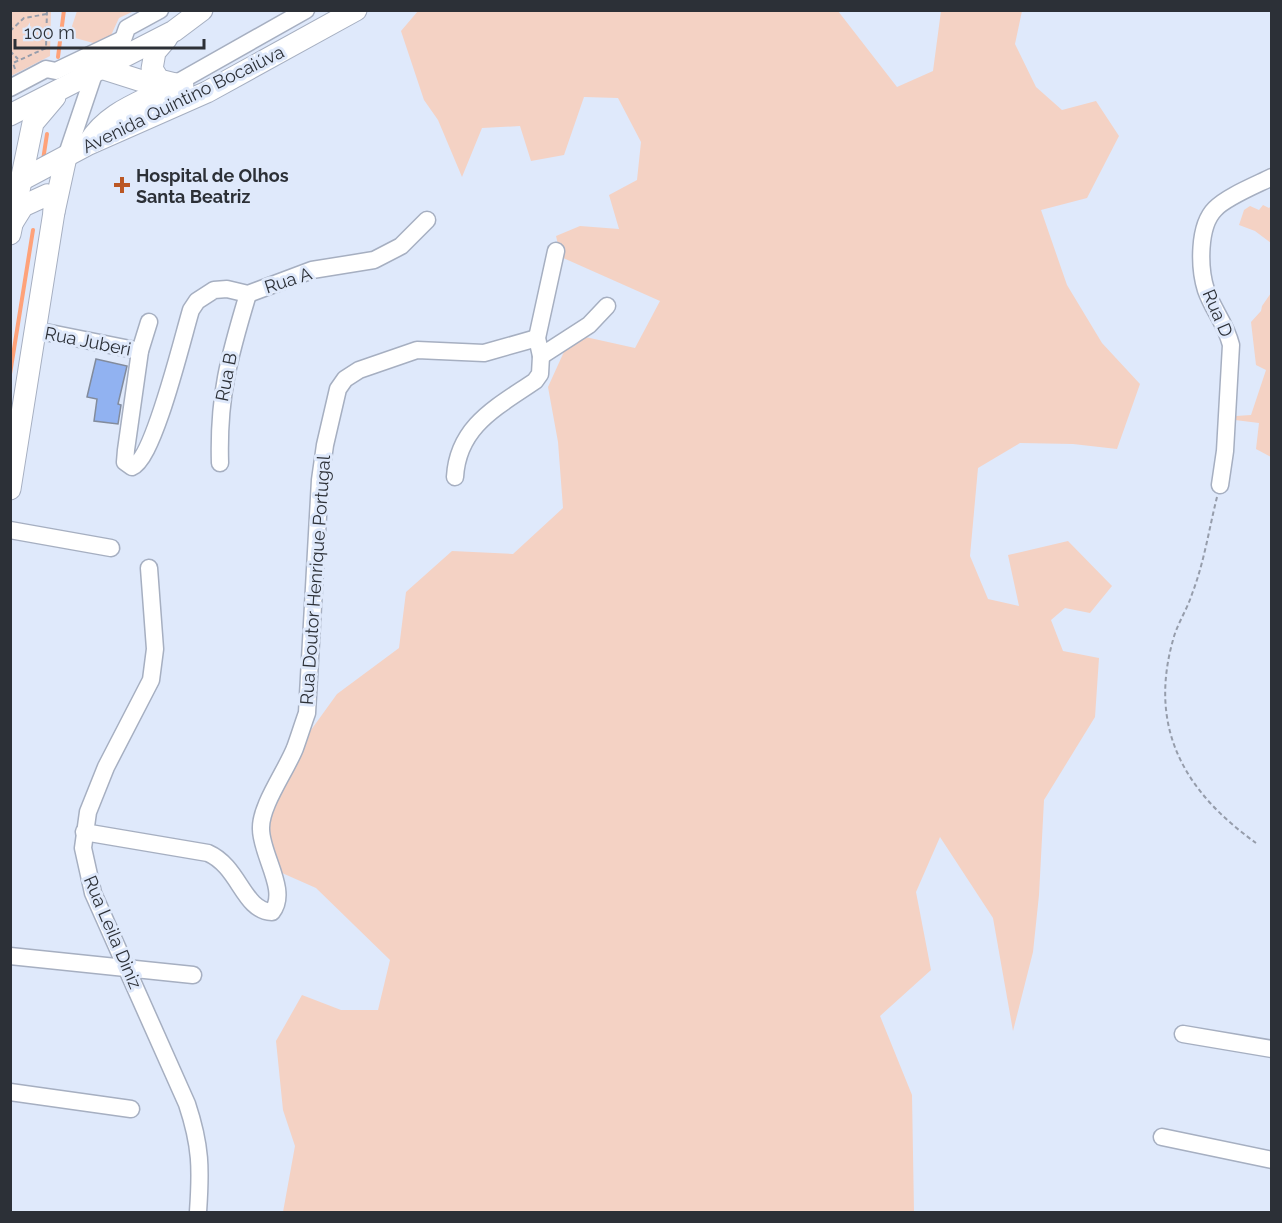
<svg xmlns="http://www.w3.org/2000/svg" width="1282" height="1223" font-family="Raleway,sans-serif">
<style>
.green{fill:#f4d2c4}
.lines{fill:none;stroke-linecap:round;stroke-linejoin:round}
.stream{stroke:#fea27a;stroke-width:4}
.building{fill:#91b2f1;stroke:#828b9c;stroke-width:1.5}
.minor-casing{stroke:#a6afc1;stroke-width:19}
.major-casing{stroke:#a6afc1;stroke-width:23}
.path{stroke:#969dab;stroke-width:2;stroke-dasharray:4.5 3;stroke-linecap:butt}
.minor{stroke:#fff;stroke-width:16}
.major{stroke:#fff;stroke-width:21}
.poi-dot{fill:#bb5724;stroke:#dfe9fb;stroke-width:2}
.labels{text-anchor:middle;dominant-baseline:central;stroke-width:6;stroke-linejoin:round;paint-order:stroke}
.street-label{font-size:18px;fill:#2c3037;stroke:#dfe9fb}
.poi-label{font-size:18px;font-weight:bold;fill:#2c3037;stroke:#dfe9fb;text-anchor:start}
</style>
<rect width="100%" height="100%" fill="#dfe9fb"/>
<g class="green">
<path d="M11,10L51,11L50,56L11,76Z"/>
<path d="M77,11H134L119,18L107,44L101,45L75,38L72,26Z"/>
<path d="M418,11H838L897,87L933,71L941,11H1022L1015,44L1036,87L1062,110L1096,101L1119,136L1087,198L1041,210L1067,285L1102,343L1140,384L1117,449L1073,444L1020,443L978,468L970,556L988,599L1019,606L1008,555L1068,541L1112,586L1090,613L1065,608L1051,620L1063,651L1099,658L1095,717L1044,800L1039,895L1033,952L1013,1031L993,918L940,837L916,892L931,970L880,1016L912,1095L914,1212H283L295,1146L283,1110L276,1041L302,995L341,1010H378L390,960L316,888L273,869L268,823L298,748L337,694L399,648L406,592L452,551L513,554L563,508L558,442L548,387L572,334L635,348L660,301L561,257L556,236L580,226L619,229L609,195L637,180L641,142L618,98L584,97L564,155L531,161L520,126L482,128L462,177L438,120L424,100L401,31Z"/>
<path d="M1263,205L1269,208L1271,206V243L1255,231L1239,225L1244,210L1250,206L1259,210Z"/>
<path d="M1271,293V457L1256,449L1259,423L1235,420L1236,416L1251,415L1266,370L1256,365L1251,322L1261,311L1262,306Z"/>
</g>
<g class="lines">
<g class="stream">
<path d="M58,57L64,10"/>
<path d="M43,160L47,134"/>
<path d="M10,374L33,230"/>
</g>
</g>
<path class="building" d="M96,359L127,366L118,404L121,405L118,424L94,421L97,399L87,397Z"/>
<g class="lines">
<g class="minor-casing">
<g id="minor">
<path d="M119,51L127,28L160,10"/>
<path d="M175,84L306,10"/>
<path d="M10,88L46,69L56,71L121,40"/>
<path d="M66,157L94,74"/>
<path d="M556,251L537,338L541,356L589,325L607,306"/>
<path d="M149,322L140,351L126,450L125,462L132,467C154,459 183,336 191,310L197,301L214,290L227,289L248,294L312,270L374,260L401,246L427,220"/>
<path d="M35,330L140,351"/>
<path d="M220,463C218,396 229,357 248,294"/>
<path d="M455,477C458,426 497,407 535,381L540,374L541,356"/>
<path d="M1220,485L1225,451L1231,345C1226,324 1213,310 1206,290C1199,268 1198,226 1215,209C1226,197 1256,185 1272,177"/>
<path d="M10,530L111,548"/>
<path d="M149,568L155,649L151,680L106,767L88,812L83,848L93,893L187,1104C201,1146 201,1169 198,1212"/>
<path d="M84,832L208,853C240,867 243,911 272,912C289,891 261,855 261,829C260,806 286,771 295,748C299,737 303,724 307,713L320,480L325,445L338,389L345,379L359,370L417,350L484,353L537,338"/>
<path d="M10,956L193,975"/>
<path d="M1183,1034L1272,1049"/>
<path d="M10,1092L131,1109"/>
<path d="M1162,1137L1272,1160"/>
</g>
</g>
<g class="major-casing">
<g id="major">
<path d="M167,38L155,52L152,69L159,80L183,86"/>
<path d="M104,69L167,89"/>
<path d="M10,115L174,31L202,10"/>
<path d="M89,142C109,110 144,102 175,84"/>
<path d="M10,186L87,145L207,92L356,10"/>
<path d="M13,222L23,206L47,195L54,202V212"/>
<path d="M10,234L33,123L55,97"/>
<path d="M10,489L54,212L66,157"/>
</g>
</g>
<g class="path">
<path d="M10,31L24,18L47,14"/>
<path d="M10,51L18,59"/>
<path d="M15,69L13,63L46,48L47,10"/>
<path d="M1217,497C1209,529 1204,563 1192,594C1187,610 1177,624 1173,640C1148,729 1185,792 1256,843"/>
</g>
<use href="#minor" class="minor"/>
<use href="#major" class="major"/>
</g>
<path class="poi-dot" d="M119 176h6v6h6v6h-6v6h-6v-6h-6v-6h6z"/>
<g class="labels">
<g class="street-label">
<text transform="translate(183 99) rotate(-26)">Avenida Quintino Bocaiúva</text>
<text transform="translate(288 280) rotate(-18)">Rua A</text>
<text transform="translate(1218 313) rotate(67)">Rua D</text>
<text transform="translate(88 341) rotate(11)">Rua Juberi</text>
<text transform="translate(226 377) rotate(-79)">Rua B</text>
<text transform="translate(315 580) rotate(-86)">Rua Doutor Henrique Portugal</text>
<text transform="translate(113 932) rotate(67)">Rua Leila Diniz</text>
</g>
<g class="poi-label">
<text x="136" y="175">Hospital de Olhos<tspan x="136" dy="21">Santa Beatriz</tspan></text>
</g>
</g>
<rect width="1282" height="1223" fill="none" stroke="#2c3037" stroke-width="24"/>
<path d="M15 39v9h189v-9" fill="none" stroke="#2c3037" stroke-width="3"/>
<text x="24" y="39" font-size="18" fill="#2c3037" stroke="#dfe9fb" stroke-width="4.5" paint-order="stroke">100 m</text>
</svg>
